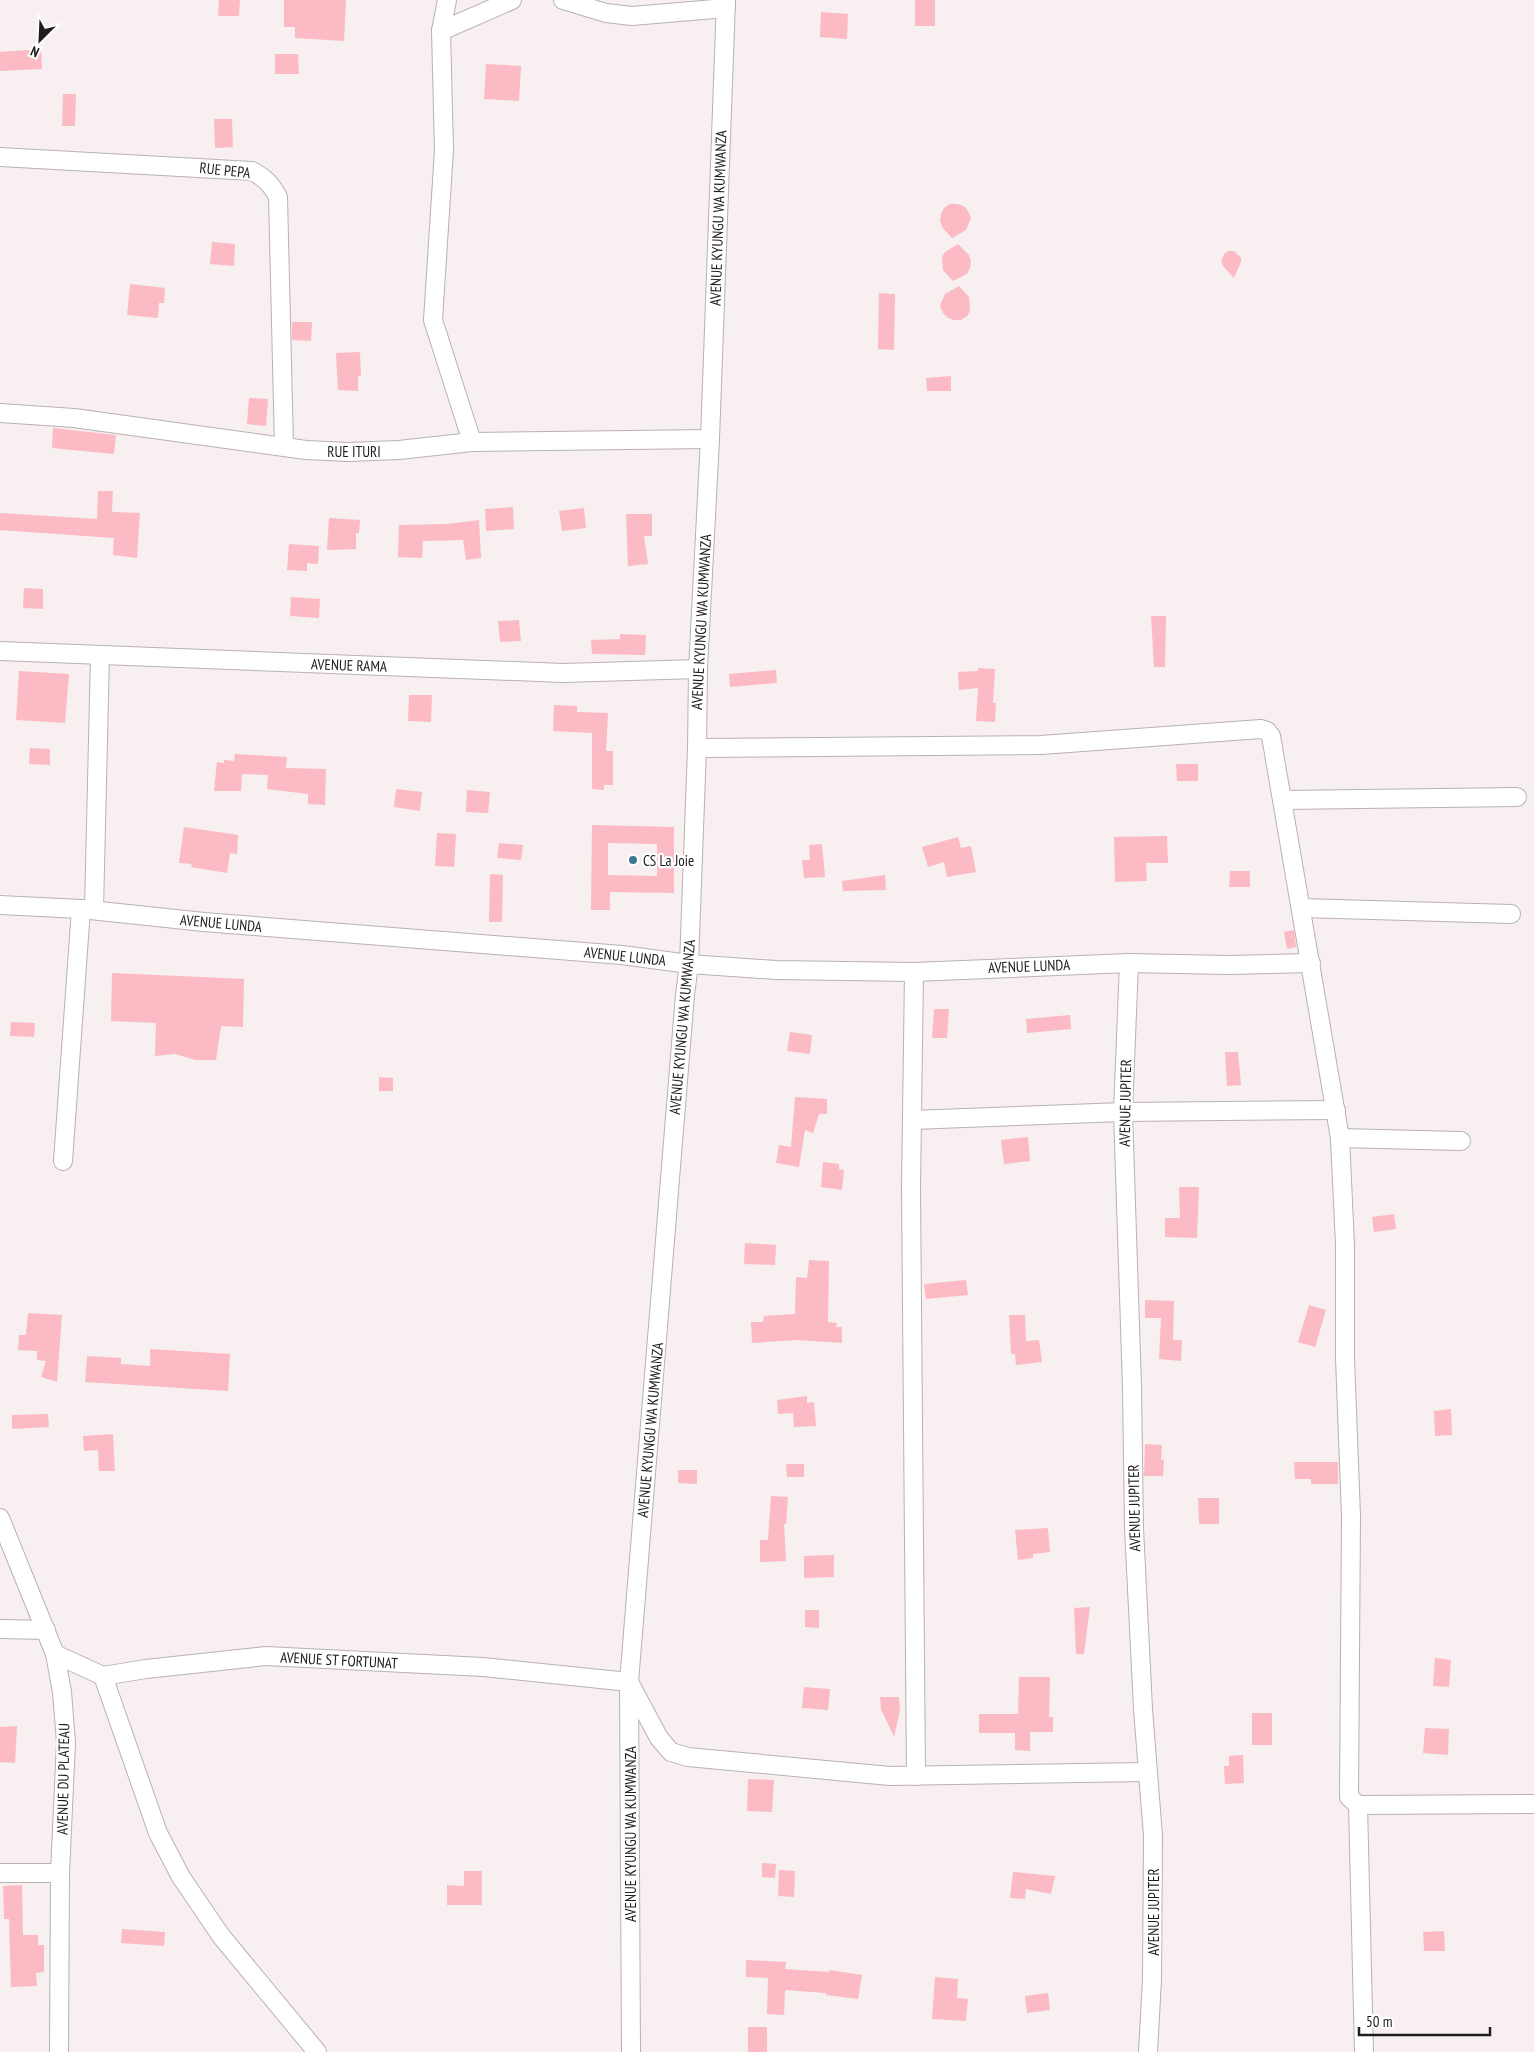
<svg xmlns="http://www.w3.org/2000/svg" width="1534" height="2052" font-family="'PT Sans Narrow',sans-serif">
<style>
.building{fill:#fbbac4;fill-rule:evenodd}
.lines{fill:none;stroke-linecap:round;stroke-linejoin:round}
.street-casing{stroke:#b9b1b2;stroke-width:20}
.street{stroke:#fff;stroke-width:18}
.poi-dot{fill:#3c768f;stroke:#fff;stroke-width:2}
.labels{text-anchor:middle;dominant-baseline:central;stroke-width:4.5;stroke-linejoin:round;paint-order:stroke}
.street-label{font-size:15px;fill:#1f1c1c;stroke:#fff}
.poi-label{font-size:15px;fill:#1f1c1c;stroke:#fff;text-anchor:start}
</style>
<rect width="100%" height="100%" fill="#f8eff0"/>
<g class="building">
<path d="M219,0H240L239,16H218Z"/>
<path d="M284,0H346L344,41L295,38V27H284Z"/>
<rect x="915" y="0" width="20" height="26"/>
<path d="M821,12L848,14L847,39L820,37Z"/>
<path d="M41,49L42,69L0,71V52Z"/>
<path d="M275,54H298L299,74H275Z"/>
<path d="M486,64L521,66L519,101L484,99Z"/>
<path d="M63,94H76L75,126H62Z"/>
<path d="M214,119H232L233,147L215,148Z"/>
<path d="M950,204H957L964,206L968,211L971,218L966,230L952,238L942,227L940,220L941,214L944,208Z"/>
<path d="M212,242L235,244L234,266L210,264Z"/>
<path d="M958,244L969,255L971,261L970,268L967,274L953,281L943,270L942,257L945,252Z"/>
<path d="M1229,251H1234L1241,258V262L1234,278L1223,266L1221,261L1225,253Z"/>
<path d="M130,284L165,288L164,303H159L158,318L127,315Z"/>
<path d="M959,286L969,297L970,311L967,316L961,320H954L948,318L943,313L940,306L945,294Z"/>
<path d="M879,293L895,294L894,350L878,349Z"/>
<path d="M292,322H312L311,341L292,340Z"/>
<path d="M360,352L361,376H358V391L338,390L336,353Z"/>
<path d="M951,376V391H927L926,378Z"/>
<path d="M249,398L268,399L266,426L247,424Z"/>
<path d="M53,428L116,435L114,454L52,448Z"/>
<path d="M98,491H113L112,512L140,513L137,558L113,555L114,538L0,530V513L97,519Z"/>
<path d="M513,507L514,529L486,531L485,509Z"/>
<path d="M584,508L586,528L562,531L559,511Z"/>
<path d="M626,514H652V536H644L648,564L628,566Z"/>
<path d="M329,518L360,520L359,533H356V549L327,550Z"/>
<path d="M479,520L481,558L466,560L463,540L423,541L422,558L398,557L399,525L448,524Z"/>
<path d="M289,544L319,546L318,564L307,563V571L287,570Z"/>
<path d="M24,588L43,589V609L23,608Z"/>
<path d="M291,597L320,599L319,618L290,616Z"/>
<path d="M1151,616H1166L1165,667H1154Z"/>
<path d="M519,620L521,641L500,642L498,621Z"/>
<path d="M620,634L646,635L645,655L592,654L591,640L620,639Z"/>
<path d="M978,668L995,669L993,703H996L995,722L976,721L978,688L959,690L958,672L978,671Z"/>
<path d="M776,670L777,683L730,687L729,674Z"/>
<path d="M19,671L69,674L65,723L16,720Z"/>
<path d="M409,695H432L431,722L408,721Z"/>
<path d="M554,705L577,706V712L608,713L606,751H613V785H604V790L592,789V733L553,731Z"/>
<path d="M30,748L50,749V765L29,764Z"/>
<path d="M235,754L287,757L286,768L326,769L325,805L308,804V794L267,789L268,775L242,774L241,791H214L217,762L224,763V760L234,761Z"/>
<path d="M1176,764H1198V781H1177Z"/>
<path d="M396,789L422,792L420,811L394,807Z"/>
<path d="M467,790L490,792L488,813L466,812Z"/>
<path d="M592,825L674,827V893L610,892V910H591ZM608,843L657,844V876L608,875Z"/>
<path d="M184,827L238,835L237,854L230,853L227,873L191,867L192,864L179,863Z"/>
<path d="M437,833L456,834L454,867L435,866Z"/>
<path d="M1167,836L1168,863H1146L1147,881L1115,882L1114,837Z"/>
<path d="M958,837L961,848L971,846L976,872L947,877L944,862L928,867L922,847Z"/>
<path d="M499,843L523,845L521,860L497,858Z"/>
<path d="M822,844L825,877L804,878L802,860H810L809,845Z"/>
<path d="M1230,871H1250V887H1229Z"/>
<path d="M490,874L503,875L502,922H489Z"/>
<path d="M885,875L886,890L843,891L842,881Z"/>
<path d="M1294,930L1296,947L1287,949L1284,932Z"/>
<path d="M112,973L244,979L243,1027L221,1026L216,1060H196L175,1054L155,1056L156,1023L111,1021Z"/>
<path d="M934,1009H949L947,1038H932Z"/>
<path d="M1070,1015L1071,1029L1027,1033L1026,1019Z"/>
<path d="M11,1022L35,1023L34,1037L10,1036Z"/>
<path d="M790,1032L812,1035L810,1054L787,1051Z"/>
<path d="M1225,1052H1238L1241,1085L1227,1086Z"/>
<path d="M379,1077L393,1078V1091H379Z"/>
<path d="M795,1097L827,1099V1114H819L813,1133L805,1130L799,1167L776,1163L779,1145L791,1147Z"/>
<path d="M1028,1137L1030,1161L1004,1164L1001,1140Z"/>
<path d="M823,1162L839,1164V1169L844,1170L842,1190L821,1187Z"/>
<path d="M1179,1187H1199L1197,1238L1165,1237V1218H1180Z"/>
<path d="M1394,1214L1396,1229L1374,1232L1372,1217Z"/>
<path d="M745,1243L776,1245L775,1265L744,1264Z"/>
<path d="M809,1260L829,1261L828,1322L837,1323L836,1327H842V1343L797,1340L752,1343L751,1322H763L764,1316L795,1314L796,1277L807,1278Z"/>
<path d="M966,1280L968,1295L926,1299L924,1284Z"/>
<path d="M1145,1300L1174,1301L1173,1340H1182L1181,1361L1159,1359L1161,1318H1145Z"/>
<path d="M1309,1305L1326,1310L1315,1347L1298,1342Z"/>
<path d="M28,1313L62,1315L57,1382L41,1377L46,1361L37,1360V1351L18,1350L19,1335H26Z"/>
<path d="M1009,1315H1025L1026,1341L1039,1340L1042,1362L1016,1365L1015,1354H1011Z"/>
<path d="M150,1349L230,1354L228,1391L85,1382L87,1356L121,1358V1364L150,1366Z"/>
<path d="M807,1396V1403L814,1402L816,1426L794,1427L793,1413L778,1414L777,1400Z"/>
<path d="M1451,1409L1452,1435L1435,1436L1434,1411Z"/>
<path d="M48,1414L49,1427L12,1429V1415Z"/>
<path d="M113,1434L115,1471H99L98,1450L84,1451L83,1436Z"/>
<path d="M1145,1444L1162,1445L1161,1460H1164L1163,1476H1144Z"/>
<path d="M1294,1462H1338V1484H1311V1479H1295Z"/>
<path d="M786,1464H804V1477H787Z"/>
<path d="M678,1470H697V1484L678,1483Z"/>
<path d="M771,1496L788,1497L786,1524H784L786,1561L760,1562V1540H768Z"/>
<path d="M1198,1498H1219V1524H1199Z"/>
<path d="M1048,1528L1050,1552L1033,1554V1558L1018,1560L1015,1530Z"/>
<path d="M834,1555V1577L804,1578V1556Z"/>
<path d="M1090,1607L1084,1654H1076L1074,1608Z"/>
<path d="M805,1610H819V1628L805,1627Z"/>
<path d="M1435,1658L1451,1660L1449,1687L1433,1686Z"/>
<path d="M1019,1677H1050L1049,1717H1053V1732H1030V1751L1015,1750V1733H979V1714H1018Z"/>
<path d="M804,1687L830,1689L828,1710L802,1708Z"/>
<path d="M880,1697H899L900,1710L894,1737L881,1709Z"/>
<rect x="1252" y="1713" width="20" height="32"/>
<path d="M17,1726L15,1763L0,1762V1727Z"/>
<path d="M1425,1728L1449,1729L1448,1755L1423,1753Z"/>
<path d="M1243,1755L1244,1783L1225,1784L1224,1766H1229V1756Z"/>
<path d="M748,1779L774,1780L772,1812L747,1811Z"/>
<path d="M762,1863L776,1864L775,1878L762,1877Z"/>
<path d="M779,1870L795,1871L794,1897L778,1896Z"/>
<path d="M464,1871H482V1905H447V1885L464,1886Z"/>
<path d="M1013,1872L1055,1876L1051,1894L1026,1889L1025,1899L1010,1898Z"/>
<path d="M22,1885L23,1935H38V1945H44V1972L36,1973L37,1986L11,1987L9,1919H4L3,1886Z"/>
<path d="M122,1929L165,1932L164,1946L121,1943Z"/>
<path d="M1444,1931L1445,1951H1424L1423,1932Z"/>
<path d="M746,1960L786,1962L785,1969L829,1972V1970L862,1975L858,1999L826,1995V1993L785,1990L784,2015L767,2014L768,1978L746,1977Z"/>
<path d="M935,1977L958,1979L957,1998L968,1999L966,2021L932,2019Z"/>
<path d="M1048,1993L1050,2010L1027,2013L1025,1996Z"/>
<rect x="748" y="2027" width="19" height="25"/>
</g>
<g class="lines">
<g class="street-casing">
<g id="street">
<path d="M447,0L441,31L444,150L433,320L472,442"/>
<path d="M563,0L606,13L632,16L726,8"/>
<path d="M441,31L512,0"/>
<path d="M0,157L252,171C265,178 271,184 278,197L284,446"/>
<path d="M0,413L74,418L306,450L348,452L399,450L472,442L710,439"/>
<path d="M0,651L563,673L698,669"/>
<path d="M697,748L1041,745L1261,729L1267,731L1271,736L1340,1138L1345,1245V1358L1351,1516L1349,1797L1358,1805L1534,1804"/>
<path d="M1283,800L1517,797"/>
<path d="M0,905L81,909L204,922L622,955L689,964L776,970L914,972L1129,963L1228,965L1311,963"/>
<path d="M1302,908L1511,914"/>
<path d="M94,910L100,655"/>
<path d="M1129,963L1123,1112L1132,1387L1134,1528L1143,1709L1153,1836L1152,1979L1148,2052"/>
<path d="M914,972L911,1188L916,1776"/>
<path d="M912,1120L1123,1112L1336,1110"/>
<path d="M1340,1138L1461,1141"/>
<path d="M63,1161L81,909"/>
<path d="M0,1518L55,1654L62,1692L66,1742L60,1873L59,2052"/>
<path d="M0,1629L46,1630"/>
<path d="M55,1654L103,1676L146,1669L266,1656L483,1667L629,1682L659,1738L671,1752L688,1757L890,1776L1147,1772"/>
<path d="M103,1676L158,1833L181,1877L221,1936L317,2052"/>
<path d="M1358,1805L1364,2052"/>
<path d="M0,1873H60"/>
<path d="M631,2052L629,1682L685,995L689,964L697,748L698,669L710,439L726,0"/>
</g>
</g>
<use href="#street" class="street"/>
</g>
<circle class="poi-dot" cx="633" cy="860" r="5"/>
<g class="labels">
<g class="street-label">
<text transform="translate(225 170) rotate(6)">RUE PEPA</text>
<text transform="translate(718 218) rotate(-88)">AVENUE KYUNGU WA KUMWANZA</text>
<text x="354" y="451">RUE ITURI</text>
<text transform="translate(701 622) rotate(-87)">AVENUE KYUNGU WA KUMWANZA</text>
<text transform="translate(349 665) rotate(2)">AVENUE RAMA</text>
<text transform="translate(221 923) rotate(5)">AVENUE LUNDA</text>
<text transform="translate(625 956) rotate(6)">AVENUE LUNDA</text>
<text transform="translate(1029 966) rotate(-2)">AVENUE LUNDA</text>
<text transform="translate(682 1027) rotate(-85)">AVENUE KYUNGU WA KUMWANZA</text>
<text transform="translate(1125 1103) rotate(-89)">AVENUE JUPITER</text>
<text transform="translate(650 1430) rotate(-85)">AVENUE KYUNGU WA KUMWANZA</text>
<text transform="translate(1134 1508) rotate(-91)">AVENUE JUPITER</text>
<text transform="translate(339 1660) rotate(3)">AVENUE ST FORTUNAT</text>
<text transform="translate(63 1779) rotate(-89)">AVENUE DU PLATEAU</text>
<text transform="translate(630 1834) rotate(-90)">AVENUE KYUNGU WA KUMWANZA</text>
<text transform="translate(1153 1912) rotate(-90)">AVENUE JUPITER</text>
</g>
<g class="poi-label">
<text x="643" y="860">CS La Joie</text>
</g>
</g>
<g transform="translate(40 40) rotate(204)" stroke="#ffffff" stroke-width="4" paint-order="stroke">
<path d="M0-4L9 19L0 12L-9 19Z" fill="#1f1c1c"/>
<text y="-8" font-size="14" font-weight="bold" text-anchor="middle" fill="#1f1c1c">N</text>
</g>
<path d="M1359 2027v8h131v-8" fill="none" stroke="#1f1c1c" stroke-width="2.5"/>
<text x="1366" y="2027" font-size="15" fill="#1f1c1c" stroke="#ffffff" stroke-width="4" paint-order="stroke">50 m</text>
</svg>
